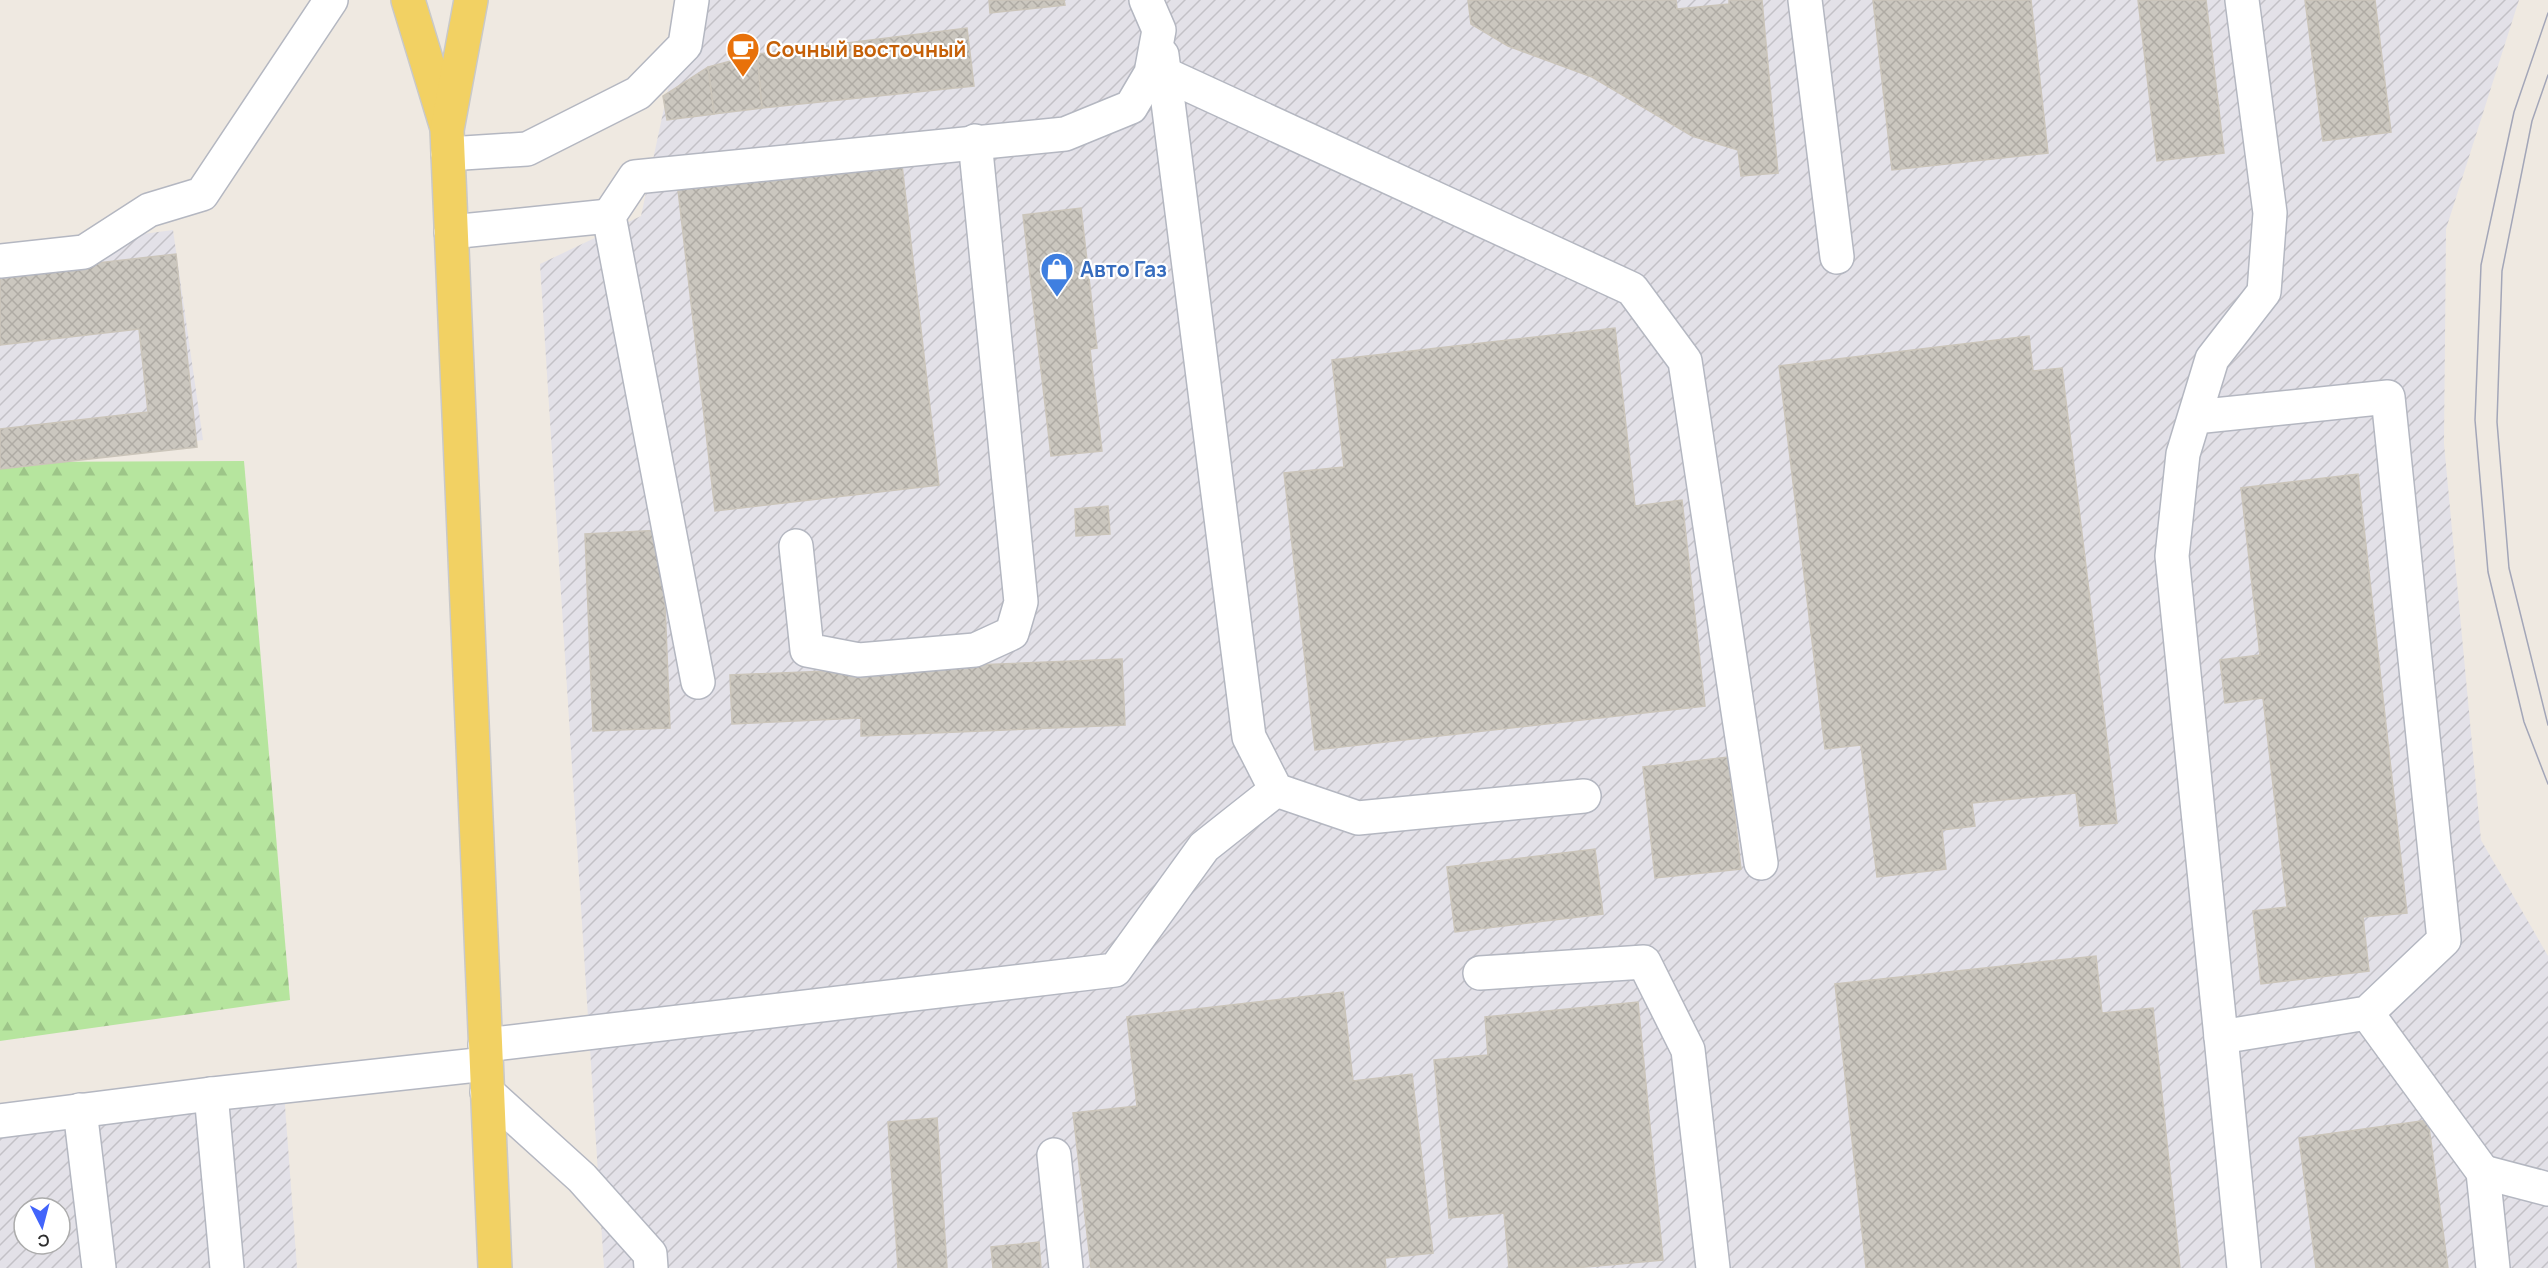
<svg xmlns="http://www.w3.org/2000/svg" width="2548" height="1268" font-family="Manrope,sans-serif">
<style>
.industrial{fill:url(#industrial-furrows);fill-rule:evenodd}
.forest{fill:url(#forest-firs)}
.building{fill:url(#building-cross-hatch);stroke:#cbc5ba;stroke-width:1.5}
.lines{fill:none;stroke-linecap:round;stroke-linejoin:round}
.minor-casing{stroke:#b4b7c1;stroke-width:36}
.major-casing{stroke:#c9c9c9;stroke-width:36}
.minor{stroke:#fff;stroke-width:33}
.major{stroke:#f2d163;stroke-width:33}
.tram{stroke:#a3a6b8;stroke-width:1.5}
.labels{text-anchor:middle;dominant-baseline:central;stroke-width:4.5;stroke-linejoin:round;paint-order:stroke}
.food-label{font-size:21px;font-weight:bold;fill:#c56008;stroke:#fff;text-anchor:start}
.shop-label{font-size:21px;font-weight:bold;fill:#366cbe;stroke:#fff;text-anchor:start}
</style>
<defs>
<pattern id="industrial-furrows" width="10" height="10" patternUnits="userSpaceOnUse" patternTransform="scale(1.5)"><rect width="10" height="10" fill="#e3e1e8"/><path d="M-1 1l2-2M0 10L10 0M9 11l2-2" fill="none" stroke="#c3c1c7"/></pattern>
<pattern id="forest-firs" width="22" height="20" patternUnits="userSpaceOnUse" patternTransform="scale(1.5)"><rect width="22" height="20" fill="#b6e59e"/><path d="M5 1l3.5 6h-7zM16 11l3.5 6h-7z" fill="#9dc588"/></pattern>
<pattern id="building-cross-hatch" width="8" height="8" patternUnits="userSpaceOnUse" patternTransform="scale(1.5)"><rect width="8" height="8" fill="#cbc7bf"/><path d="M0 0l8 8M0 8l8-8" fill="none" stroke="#afaba4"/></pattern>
</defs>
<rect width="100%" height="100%" fill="#efe9e1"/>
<g class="industrial">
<path d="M687,0H2519L2446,229L2444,444L2481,840L2548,956V1268H604L540,264L641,216Z"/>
<path d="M173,230L203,440L0,467V253Z"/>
<path d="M283,1079L297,1268H0V1109ZM24,1208H60V1244H24Z"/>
</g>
<path class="forest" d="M244,461L290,1000L0,1041V462Z"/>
<g class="building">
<path d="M989,0H1064L1065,5L990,13Z"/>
<path d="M1468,0H1676L1677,9L1729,4V0H1762L1778,173L1741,176L1738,150L1692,136L1592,77L1508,46L1471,24Z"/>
<path d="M1873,0H2031L2048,153L1892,170Z"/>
<path d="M2138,0H2206L2224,153L2157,161Z"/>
<path d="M2305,0H2375L2391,132L2323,141Z"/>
<path d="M967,28L974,86L762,108L757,54Z"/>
<path d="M757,54L762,108L714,114L708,67Z"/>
<path d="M708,67L714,114L667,120L663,96Z"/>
<path d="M902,165L939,485L715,511L678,190Z"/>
<path d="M1081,208L1097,348L1090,349L1102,451L1051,456L1023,215Z"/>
<path d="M176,254L197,447L0,469V429L148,412L139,329L0,345V274Z"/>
<path d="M1615,328L1635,506L1682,500L1705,706L1315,750L1284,473L1344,467L1332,360Z"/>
<path d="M2029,336L2033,371L2062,368L2117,823L2080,826L2076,793L1972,803L1975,826L1942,830L1946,869L1877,877L1861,745L1825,749L1779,366Z"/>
<path d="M2358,474L2407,913L2363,917L2369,971L2261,984L2253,911L2287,907L2263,698L2225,703L2220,660L2260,655L2241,488Z"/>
<path d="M1108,506L1110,534L1076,536L1075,509Z"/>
<path d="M662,530L670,728L593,731L585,534Z"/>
<path d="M1122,659L1125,725L861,736V718L732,724L730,675Z"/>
<path d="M1728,757L1741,869L1655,878L1643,767Z"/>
<path d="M1595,849L1603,914L1455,932L1447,867Z"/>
<path d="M2096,956L2102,1013L2153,1008L2180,1268H1866L1835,984Z"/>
<path d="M1343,992L1353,1081L1412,1074L1433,1253L1385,1258L1386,1268H1091L1073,1113L1137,1106L1127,1017Z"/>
<path d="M1638,1002L1663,1260L1575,1268H1509L1504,1213L1449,1218L1434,1060L1488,1055L1485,1017Z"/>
<path d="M937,1118L947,1268H898L888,1122Z"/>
<path d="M2428,1120L2448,1268H2316L2299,1138Z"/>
<path d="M1039,1242L1041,1268H993L991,1247Z"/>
</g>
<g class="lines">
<g class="minor-casing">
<g id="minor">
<path d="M1805,0L1837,257"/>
<path d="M1162,55L1249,737L1276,790L1358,818L1584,796"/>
<path d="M1165,74L1632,289L1685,361L1761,863"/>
<path d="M448,154L527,149L638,93L685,45L692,0"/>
<path d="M451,232L609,216"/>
<path d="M0,261L84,252L149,210L202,194L331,0"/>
<path d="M2195,417L2388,397L2444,940L2367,1013L2221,1037L2172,556L2183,454L2212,359L2264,292L2270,213L2242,0"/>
<path d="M796,546L807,650L859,660L975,650L1012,633L1021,602L975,141"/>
<path d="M698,682L609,216L635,177L1065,134L1131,107L1151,73L1159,30L1146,0"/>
<path d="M1480,973L1644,962L1688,1050L1713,1268"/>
<path d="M2367,1013L2483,1172L2493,1268"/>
<path d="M2221,1037L2244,1268"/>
<path d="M485,1045L1115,970L1204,847L1276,790"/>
<path d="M487,1092L582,1178L650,1254L651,1268"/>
<path d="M211,1094L227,1268"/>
<path d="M80,1110L99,1268"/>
<path d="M0,1121L211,1094L486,1064"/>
<path d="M1054,1155L1066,1268"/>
<path d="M2483,1172L2548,1189"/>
</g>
</g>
<g class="major-casing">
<g id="major">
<path d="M408,0L446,125"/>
<path d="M471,0L447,130L495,1268"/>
</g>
</g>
<use href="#minor" class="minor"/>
<use href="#major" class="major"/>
<g class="tram">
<path d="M2548,13L2514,112L2481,265L2475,420L2488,572L2524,722L2548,784"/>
<path d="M2548,75L2532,121L2502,271L2497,422L2509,568L2548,725"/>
</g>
</g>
<defs>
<g id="cafe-pin" transform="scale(1.725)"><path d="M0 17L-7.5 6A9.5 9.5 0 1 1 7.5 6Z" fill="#e8710a" stroke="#fff"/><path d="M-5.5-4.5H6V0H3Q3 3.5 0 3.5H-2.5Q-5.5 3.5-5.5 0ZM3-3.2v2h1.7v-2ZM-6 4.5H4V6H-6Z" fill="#fff"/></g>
<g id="shop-pin" transform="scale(1.725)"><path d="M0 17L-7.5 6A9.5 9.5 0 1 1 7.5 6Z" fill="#3f7fe0" stroke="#fff"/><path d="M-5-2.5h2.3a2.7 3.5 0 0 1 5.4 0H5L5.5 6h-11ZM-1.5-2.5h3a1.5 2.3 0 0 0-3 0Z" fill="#fff"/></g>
</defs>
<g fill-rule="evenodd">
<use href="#cafe-pin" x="743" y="49"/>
<use href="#shop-pin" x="1057" y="269"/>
</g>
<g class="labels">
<g class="food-label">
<text x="766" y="49">Сочный восточный</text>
</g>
<g class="shop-label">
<text x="1080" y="269">Авто Газ</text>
</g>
</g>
<g transform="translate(42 1226) rotate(174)"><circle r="28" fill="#ffffff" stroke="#ababab" stroke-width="1.5"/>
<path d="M0-4.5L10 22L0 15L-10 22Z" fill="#4264fb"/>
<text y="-9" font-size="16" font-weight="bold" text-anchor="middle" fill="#2e2e2e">С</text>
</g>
</svg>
